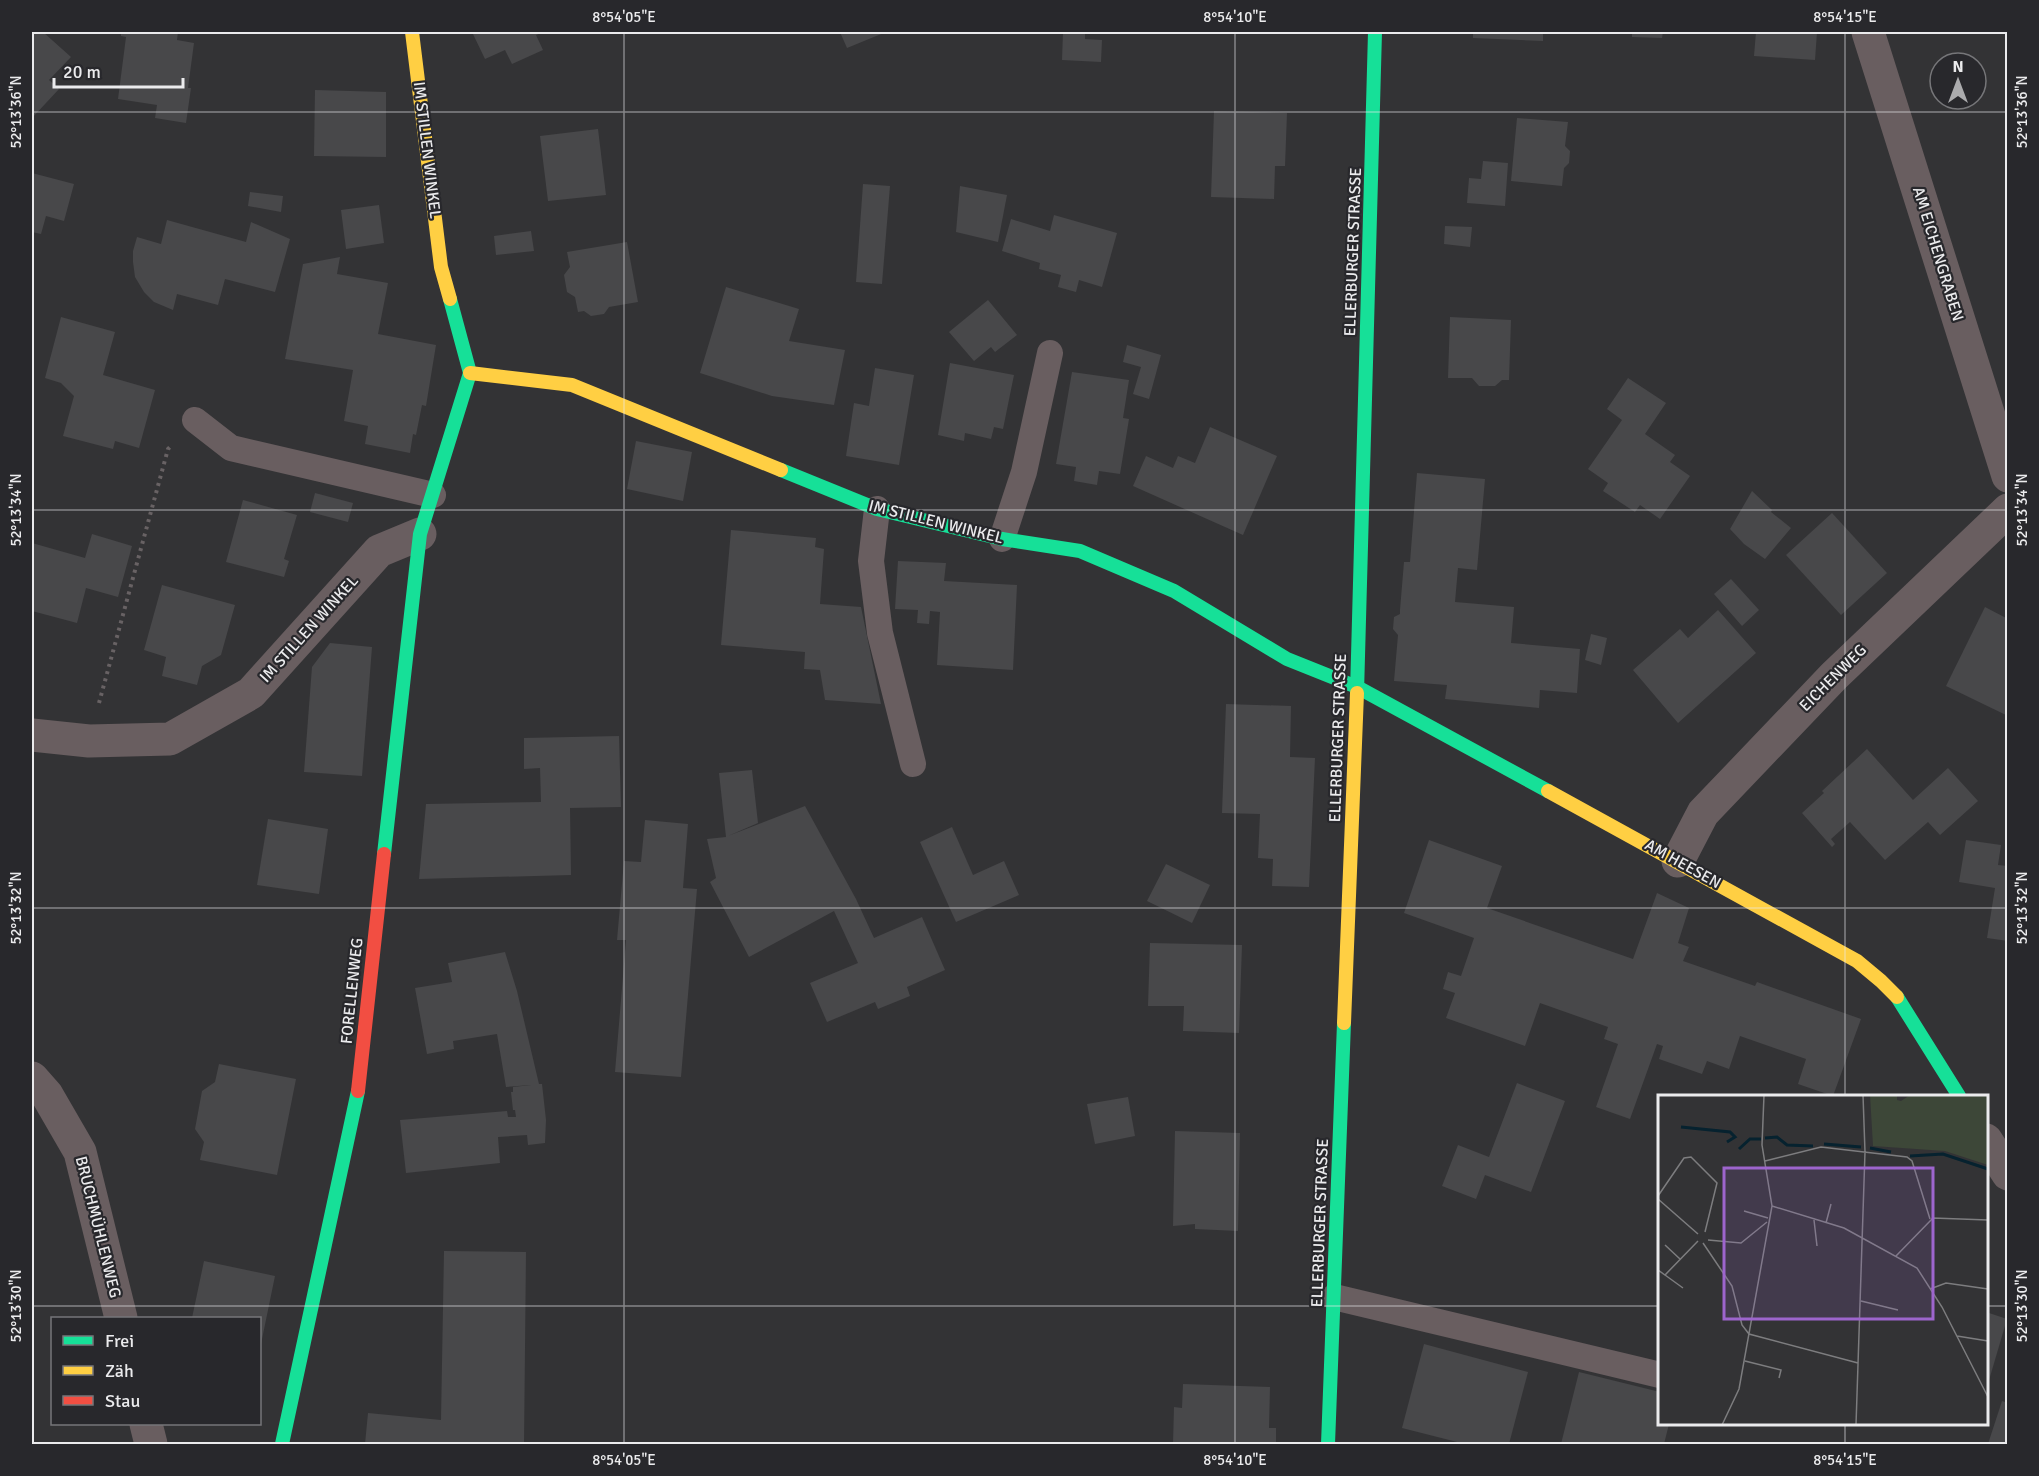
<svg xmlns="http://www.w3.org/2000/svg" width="2039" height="1476" font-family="Signika,sans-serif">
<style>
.building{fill:#48484a}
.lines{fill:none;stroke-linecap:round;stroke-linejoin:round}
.path{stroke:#686264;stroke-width:4;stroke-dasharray:3 4.5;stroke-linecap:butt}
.lane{stroke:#695e60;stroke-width:26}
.street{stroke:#695e60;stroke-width:33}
.fast{stroke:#16e098;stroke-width:14}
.slow{stroke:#ffcf43;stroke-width:14}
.jam{stroke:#f24e42;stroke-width:14}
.ticks{fill:none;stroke:#ebebed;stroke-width:1.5;stroke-opacity:0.45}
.labels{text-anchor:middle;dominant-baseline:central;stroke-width:4.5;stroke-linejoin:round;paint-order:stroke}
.street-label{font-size:16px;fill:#ebebed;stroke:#28282c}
.inset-river{fill:none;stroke:#06222f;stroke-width:3}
.inset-road{fill:none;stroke:#7d7d7f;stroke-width:1.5}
.view{fill:#9d65cd;fill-opacity:0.15;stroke:#9d65cd;stroke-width:3}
.inset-edge{fill:none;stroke:#ebebed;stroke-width:3}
.neatline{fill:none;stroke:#ebebed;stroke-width:2}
.ticks-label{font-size:15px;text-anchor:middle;fill:#ebebed}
</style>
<rect width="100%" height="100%" fill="#333335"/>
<g class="building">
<path d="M32,32H43L71,57L49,80L59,89L32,118Z"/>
<path d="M121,32H178L177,40L194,43L188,88H191L186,123L155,118L157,105L118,99L126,37L121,36Z"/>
<path d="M472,32H544L536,35L543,50L512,64L505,50L485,59Z"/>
<path d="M840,32H886L847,48Z"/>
<path d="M1063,32H1085V39L1102,40L1101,62L1062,60Z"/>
<path d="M1473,32H1543V41L1473,38Z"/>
<path d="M1632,32H1663L1662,38L1632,37Z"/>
<path d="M1756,32H1817L1815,60L1754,56Z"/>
<path d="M315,90L386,92V157L314,156Z"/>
<path d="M1214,111L1287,113L1285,166H1275L1274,199L1211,197Z"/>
<path d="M1517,118L1568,122L1565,146L1570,151L1569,163L1564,168L1562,186L1511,181Z"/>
<path d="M598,129L606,195L548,201L540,136Z"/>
<path d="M1483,161L1508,163L1505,206L1467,203L1469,178L1481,179Z"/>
<path d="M32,173L74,184L64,221L46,216L41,234L32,232Z"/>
<path d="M863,184L890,186L882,284L856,282Z"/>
<path d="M960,186L1007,195L998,242L956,232Z"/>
<path d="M250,192L283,196L281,212L248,206Z"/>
<path d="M379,205L384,243L346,249L341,210Z"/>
<path d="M1054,215L1117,233L1102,287L1079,280L1076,292L1058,287L1061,275L1039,269L1040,263L1002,251L1011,219L1050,231Z"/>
<path d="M167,220L246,242L251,222L290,239L275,292L225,279L218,305L177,294L173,310L154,302L144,292L135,277L133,262V251L137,237L161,244Z"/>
<path d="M1445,226L1472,227L1470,247L1444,244Z"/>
<path d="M531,231L534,251L496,255L494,236Z"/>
<path d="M627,242L638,302L609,307L604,314L591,316L584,311L578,312L575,297L567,292L564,275L570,267L567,252Z"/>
<path d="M340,257L337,274L388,283L378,334L436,345L426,406L422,405L416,435L413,434L410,453L365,444L368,426L344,421L353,370L285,359L303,264Z"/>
<path d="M726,287L799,309L789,341L845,350L834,405L772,396L700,373Z"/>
<path d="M988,300L1017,335L995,352L991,347L974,361L949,332Z"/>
<path d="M61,317L115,332L103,375L155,390L139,448L115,441L113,449L63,436L74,396L61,383L45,378Z"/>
<path d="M1450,317L1511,320L1509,380H1502L1495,386H1479L1472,378H1448Z"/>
<path d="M1127,345L1161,355L1149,399L1133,394L1141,367L1123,362Z"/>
<path d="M950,363L1014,375L1003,429L994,427L991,439L965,433L964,441L938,435Z"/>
<path d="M875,368L914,375L899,465L846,456L854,403L869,406Z"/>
<path d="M1072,372L1129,380L1123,418L1129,419L1120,474L1099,471L1097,485L1074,481L1076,467L1056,464Z"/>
<path d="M1628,378L1666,403L1645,434L1675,455L1670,462L1690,476L1660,519L1640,505L1635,512L1603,491L1608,483L1588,469L1622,420L1607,409Z"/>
<path d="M1210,427L1277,456L1243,535L1133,486L1146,456L1173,468L1178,456L1195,463Z"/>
<path d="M636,441L692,452L683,501L627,489Z"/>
<path d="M1417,473L1485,479L1477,570L1458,568L1455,602L1514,607L1511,643L1580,649L1577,693L1540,690L1539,708L1445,699L1447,685L1394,681L1398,635L1393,629L1394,617L1400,614V610L1404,562H1410Z"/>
<path d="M1752,491L1772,510L1771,512L1791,528L1765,559L1744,544L1730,529Z"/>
<path d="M315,493L353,503L348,522L310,512Z"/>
<path d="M243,500L297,515L284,559L289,561L284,577L226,562Z"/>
<path d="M1832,513L1887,573L1841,615L1786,555Z"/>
<path d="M731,530L816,538L815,547L824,549L820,604L861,607L881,704L825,700L820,670L804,669L805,652L721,645Z"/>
<path d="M92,534L132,546L118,597L86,588L77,623L32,611V543L85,558Z"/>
<path d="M898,561L946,563L944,581L1017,585L1013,670L937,665L940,612L930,611L929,624L917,623L918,610L895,609Z"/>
<path d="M1731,579L1759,610L1742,626L1714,594Z"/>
<path d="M162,585L235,605L221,655L202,666L197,685L162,676L166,657L144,650Z"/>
<path d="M1985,607L2008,619V716L1946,686Z"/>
<path d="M1718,610L1756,653L1678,723L1633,670L1680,629L1688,638Z"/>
<path d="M1591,634L1607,638L1601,665L1585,660Z"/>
<path d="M330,643L372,647L362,776L304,772L312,667Z"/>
<path d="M1226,704L1291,706L1290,757L1315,758L1309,887L1272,886L1273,859L1258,858L1260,814L1222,813Z"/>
<path d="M619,736L621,807L570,808L571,875L419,879L426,804L541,802L540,768L524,769V738Z"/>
<path d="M1867,749L1913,800L1948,768L1978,801L1940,835L1928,822L1885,860L1850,822L1831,839L1835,844L1832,847L1802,813L1824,793L1822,791Z"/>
<path d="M752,770L758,823L728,836L805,806L856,899L874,938L922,917L945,970L907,987L910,996L878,1009L875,1002L827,1022L810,983L858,963L834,911L749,957L710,882L716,878L707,839L726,837L719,773Z"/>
<path d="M268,819L328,829L319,894L257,885Z"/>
<path d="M645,820L688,824L683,888L697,889L681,1077L615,1072L626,940H617L624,861L641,862Z"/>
<path d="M952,827L973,875L1004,861L1019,895L956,922L920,842Z"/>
<path d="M1429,840L1502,866L1487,908L1633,959L1657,893L1689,908L1678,943L1689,947L1683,961L1755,986L1757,982L1861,1019L1833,1096L1798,1084L1806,1059L1740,1036L1729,1069L1707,1061L1702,1074L1659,1059L1663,1046L1657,1044L1630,1119L1596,1107L1618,1044L1604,1039L1608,1027L1540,1003L1525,1046L1446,1018L1455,993L1443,989L1448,972L1461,976L1474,938L1404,913Z"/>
<path d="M1966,840L2001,845L1998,865L2008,866V941L1987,938L1995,888L1959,882Z"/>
<path d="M1166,864L1210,885L1192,923L1147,901Z"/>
<path d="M1150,943L1242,945L1239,1033L1183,1031L1184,1006H1148Z"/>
<path d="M505,952L517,991L539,1084H542L546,1120L545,1143L528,1145L527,1135L498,1137L500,1163L406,1173L400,1120L507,1111L508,1117H516L515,1110H513L511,1092H513V1087L531,1085L506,1087L497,1034L453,1041L454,1049L427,1054L415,988L452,982L448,963Z"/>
<path d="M219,1064L296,1079L277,1175L200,1160L204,1142L195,1129L202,1091L215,1082Z"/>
<path d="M1517,1083L1565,1101L1531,1192L1485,1175L1476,1199L1442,1186L1458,1145L1489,1157Z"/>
<path d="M1128,1097L1135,1136L1095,1144L1087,1104Z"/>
<path d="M1175,1131L1240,1133L1238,1231L1195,1229V1224L1173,1226Z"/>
<path d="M444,1251L526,1252L524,1444H365L368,1413L441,1420Z"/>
<path d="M204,1261L275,1276L261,1344L260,1318H192Z"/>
<path d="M1986,1312L2007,1319L1987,1387H1986Z"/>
<path d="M1424,1344L1528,1372L1509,1444H1465L1402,1428Z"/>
<path d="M1579,1372L1660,1392V1424H1669L1664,1444H1561Z"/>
<path d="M1183,1384L1270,1387L1269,1428H1276V1444H1173L1174,1407L1182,1408Z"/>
<path d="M2002,1401L2008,1403V1444H1988Z"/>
</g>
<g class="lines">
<path class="path" d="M99,703L168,449L172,445"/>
<g class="lane">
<path d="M195,420L231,448L433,495"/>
<path d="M877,509L871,561L880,633L913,764"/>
<path d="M1002,539L1024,472L1050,353"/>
<path d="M1334,1297L1660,1375"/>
</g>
<g class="street">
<path d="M1868,32L2008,476"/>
<path d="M32,735L89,741L170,739L251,693L379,551L420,534"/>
<path d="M1678,861L1703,813L1834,676L2008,510"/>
<path d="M32,1078L47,1095L80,1152L121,1318"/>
<path d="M1986,1140L2008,1174"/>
<path d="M146,1424L151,1444"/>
</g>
<g class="fast">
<path d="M781,470L877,509L1002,539L1080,551L1174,591L1287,659L1357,687L1548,791"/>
<path d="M1357,693L1375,32"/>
<path d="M384,854L420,534L470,373L450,299"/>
<path d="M1897,997L1959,1096"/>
<path d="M282,1444L358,1091"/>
<path d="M1328,1444L1344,1023"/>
</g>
<g class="slow">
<path d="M412,32L441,267L450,299"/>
<path d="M470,373L572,385L781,470"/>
<path d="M1548,791L1857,961L1881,981L1897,997"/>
<path d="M1344,1023L1357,693"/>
</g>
<path class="jam" d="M358,1091L384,854"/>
</g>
<path class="ticks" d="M624,32V1444M1235,32V1444M1845,32V1096M32,112H2008M32,510H2008M32,908H2008M32,1306H1660M1986,1306H2008M1845,1424V1444"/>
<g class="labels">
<g class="street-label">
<text transform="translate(427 150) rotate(83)">IM STILLEN WINKEL</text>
<text transform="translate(1353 252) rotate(-88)">ELLERBURGER STRASSE</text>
<text transform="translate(1938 254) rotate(73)">AM EICHENGRABEN</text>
<text transform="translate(936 522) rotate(14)">IM STILLEN WINKEL</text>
<text transform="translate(309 629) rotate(-48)">IM STILLEN WINKEL</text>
<text transform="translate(1833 678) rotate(-45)">EICHENWEG</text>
<text transform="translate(1338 738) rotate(-88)">ELLERBURGER STRASSE</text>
<text transform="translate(1683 864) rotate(29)">AM HEESEN</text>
<text transform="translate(352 991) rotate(-84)">FORELLENWEG</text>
<text transform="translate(1320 1223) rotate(-88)">ELLERBURGER STRASSE</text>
<text transform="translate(98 1227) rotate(76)">BRUCHMÜHLENWEG</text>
</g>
</g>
<g transform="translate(1658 1095)">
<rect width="330" height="330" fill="#333335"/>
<path d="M212,0H239V5L243,6L252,0H330V70L287,56L215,51Z" fill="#3d4738"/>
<path class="inset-river" d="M23,32L72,37L77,42L69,47M107,43L119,42L129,50L155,51M166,49L203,52M212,53L233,57M81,54L92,44H103M252,61L285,59L330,74"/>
<path class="inset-road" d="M107,66L163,52L249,62L254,66L272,124M0,101L26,63L33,62L59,88L47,137M0,104L40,139M114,111L186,133L259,173L284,212L330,302M86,116L110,123M156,125L159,151M168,128L173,109M50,145L83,148L109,127M45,148L74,191L84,230L91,239L200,268M7,150L22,164M238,161L275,123L330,125M0,175L7,180L40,146M7,180L25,193M272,194L288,188L330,194M203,206L240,215M299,241L330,246M87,266L123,275L121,283M64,330L81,294L114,111L104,50L106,0M198,330L207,57L205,0"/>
<path class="view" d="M66,73H275V224H66Z"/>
<rect width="330" height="330" class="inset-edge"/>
</g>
<rect width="2039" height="1476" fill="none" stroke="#28282c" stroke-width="66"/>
<rect x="51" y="1317" width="210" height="108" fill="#28282c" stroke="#767679" stroke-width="1.5"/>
<rect x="63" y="1336" width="30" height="9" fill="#16e098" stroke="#767679" stroke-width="1.5"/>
<text x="105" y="1347" font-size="18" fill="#ebebed">Frei</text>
<rect x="63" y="1366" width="30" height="9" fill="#ffcf43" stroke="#767679" stroke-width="1.5"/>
<text x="105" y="1377" font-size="18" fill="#ebebed">Zäh</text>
<rect x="63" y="1396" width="30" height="9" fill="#f24e42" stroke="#767679" stroke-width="1.5"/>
<text x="105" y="1407" font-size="18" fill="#ebebed">Stau</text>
<g transform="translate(1958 81)"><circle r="28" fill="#28282c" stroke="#767679" stroke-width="1.5"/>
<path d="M0-4.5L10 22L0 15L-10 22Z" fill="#ababad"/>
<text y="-9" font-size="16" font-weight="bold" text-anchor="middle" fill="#ebebed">N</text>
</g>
<path d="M54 78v9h129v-9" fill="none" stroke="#ebebed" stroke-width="3"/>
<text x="63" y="78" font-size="18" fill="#ebebed" stroke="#28282c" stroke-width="4.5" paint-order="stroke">20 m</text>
<rect x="33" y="33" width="1973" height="1410" class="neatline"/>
<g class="ticks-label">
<text x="624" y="22">8°54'05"E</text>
<text x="1235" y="22">8°54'10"E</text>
<text x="1845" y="22">8°54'15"E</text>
<text transform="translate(16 112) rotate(-90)" y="5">52°13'36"N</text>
<text transform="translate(2022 112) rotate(-90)" y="5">52°13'36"N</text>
<text transform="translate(16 510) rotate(-90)" y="5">52°13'34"N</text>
<text transform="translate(2022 510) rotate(-90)" y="5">52°13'34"N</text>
<text transform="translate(16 908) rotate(-90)" y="5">52°13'32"N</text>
<text transform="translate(2022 908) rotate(-90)" y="5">52°13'32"N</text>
<text transform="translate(16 1306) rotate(-90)" y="5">52°13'30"N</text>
<text transform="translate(2022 1306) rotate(-90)" y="5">52°13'30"N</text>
<text x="624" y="1465">8°54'05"E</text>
<text x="1235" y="1465">8°54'10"E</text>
<text x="1845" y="1465">8°54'15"E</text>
</g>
</svg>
